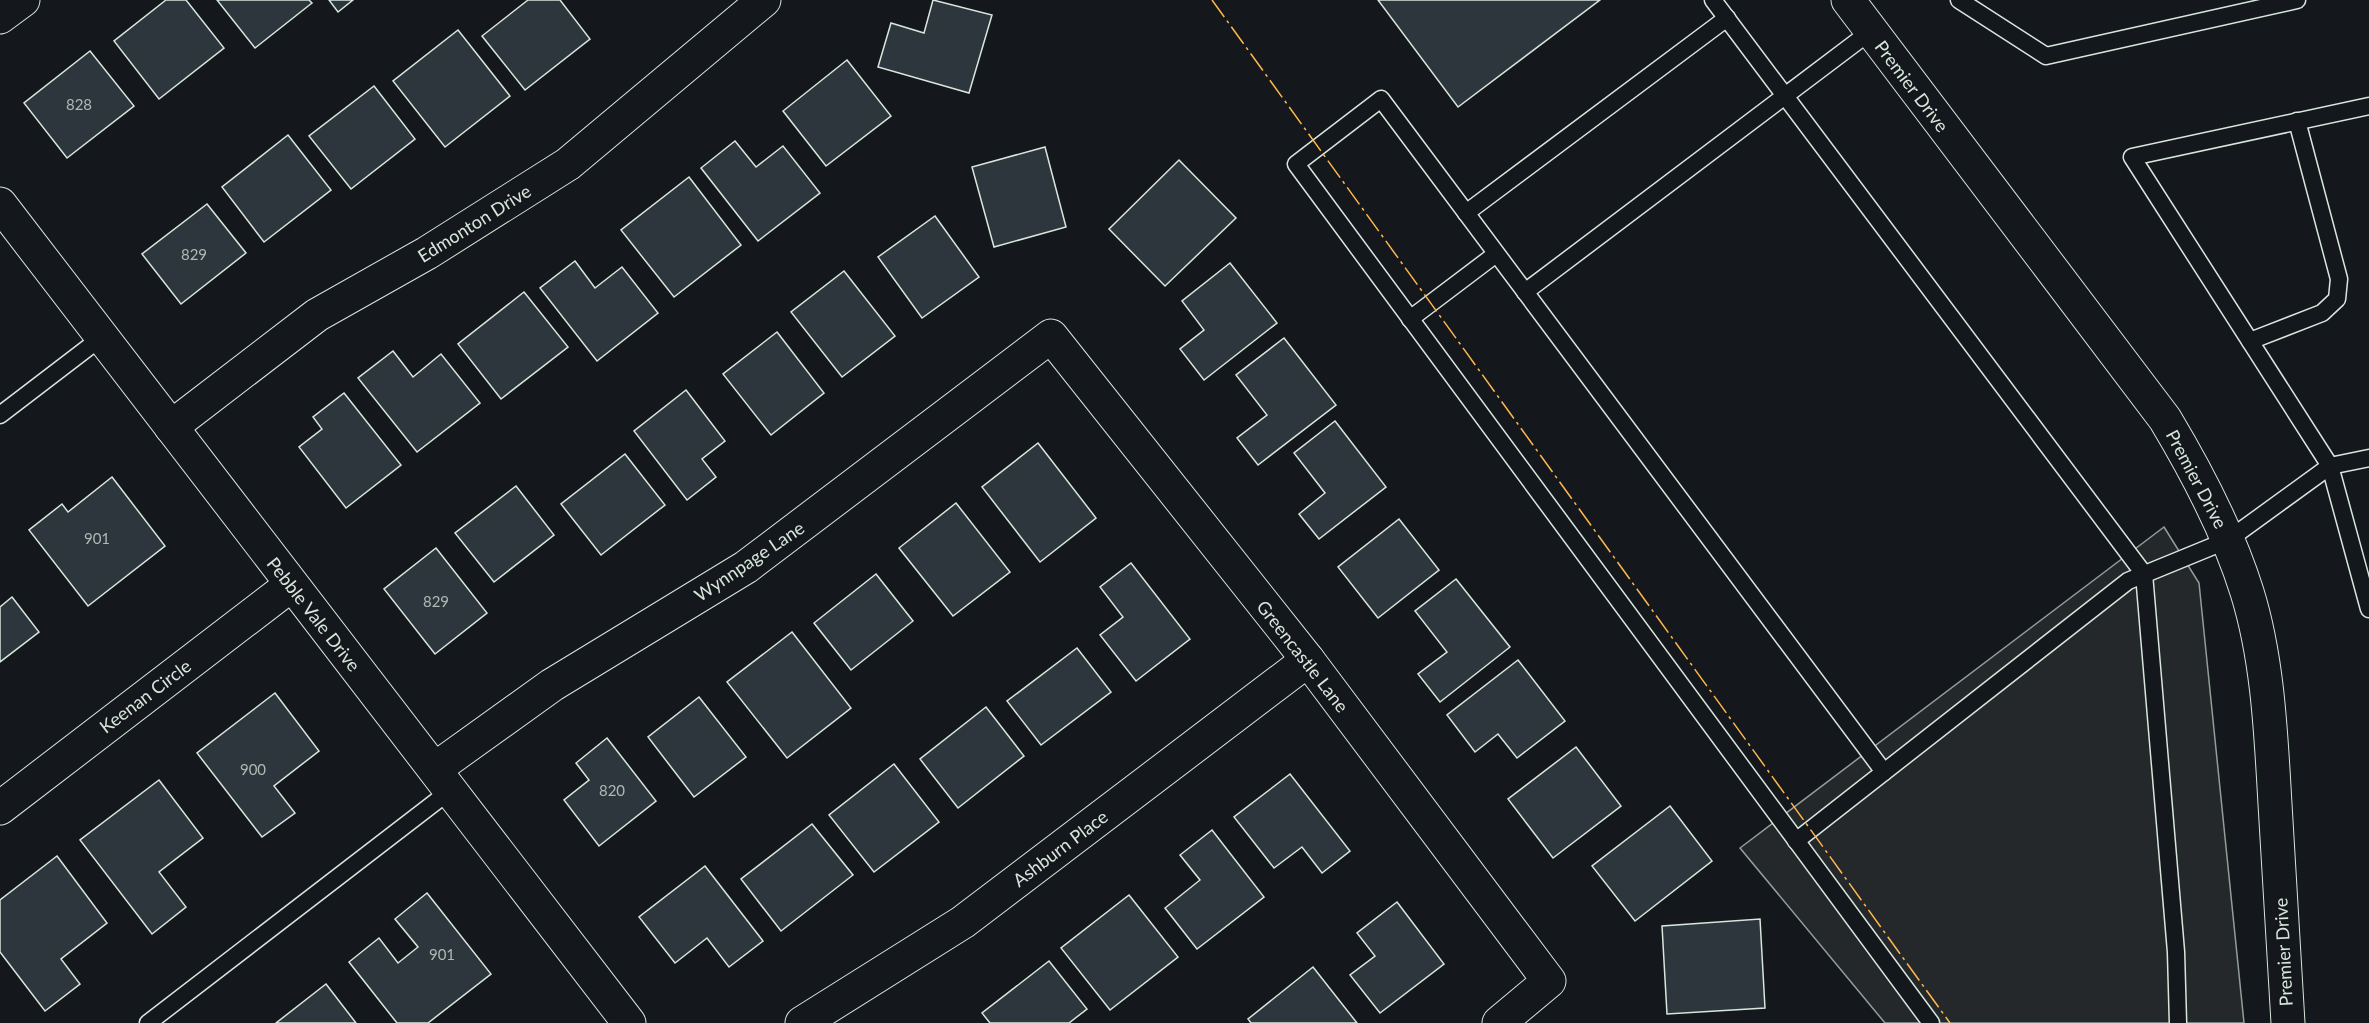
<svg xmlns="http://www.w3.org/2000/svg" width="2369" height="1023" font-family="Lato,sans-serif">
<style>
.parking{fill:#24282b;stroke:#939e99;stroke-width:1.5}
.building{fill:#2c363c;stroke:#d8e6dc;stroke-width:1.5}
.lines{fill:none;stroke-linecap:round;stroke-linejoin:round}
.lane-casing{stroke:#d8e6dc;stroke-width:19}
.street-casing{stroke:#d8e6dc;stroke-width:35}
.secondary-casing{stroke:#d8e6dc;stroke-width:35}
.lane{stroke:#14181c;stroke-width:16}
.street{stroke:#14181c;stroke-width:33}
.secondary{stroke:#14181c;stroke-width:33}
.power{stroke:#ffb74d;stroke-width:1.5;stroke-dasharray:21 4.5 3 4.5;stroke-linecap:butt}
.labels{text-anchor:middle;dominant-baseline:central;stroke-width:4.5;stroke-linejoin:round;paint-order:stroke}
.number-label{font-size:15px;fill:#adbab4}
.street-label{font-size:18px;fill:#d8e6dc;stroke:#14181c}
</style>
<rect width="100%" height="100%" fill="#14181c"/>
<path class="parking" d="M2164,527L2199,583L2244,1023H1885L1740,848Z"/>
<g class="building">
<path d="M166,0H186L224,48L159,99L114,41Z"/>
<path d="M217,0H309L312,3L255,48Z"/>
<path d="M329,0H353L338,12Z"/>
<path d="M528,0H560L590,39L525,90L482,36Z"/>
<path d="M933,0L992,15L969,93L878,67L891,23L924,33Z"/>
<path d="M1378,0H1600L1458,107Z"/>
<path d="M458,30L510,96L445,147L393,81Z"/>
<path d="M90,51L134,106L67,158L24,103Z"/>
<path d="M847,60L891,116L826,166L783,111Z"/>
<path d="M374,86L415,139L351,189L309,136Z"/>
<path d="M288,135L331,190L264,242L222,187Z"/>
<path d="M735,141L756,167L783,146L820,193L758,241L701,168Z"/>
<path d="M1045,147L1066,227L994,247L972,167Z"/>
<path d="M1179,160L1236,218L1165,286L1109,229Z"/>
<path d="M689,177L741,245L674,297L621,230Z"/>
<path d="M207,204L246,253L181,304L142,254Z"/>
<path d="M935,216L979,277L922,318L878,257Z"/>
<path d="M575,261L595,288L622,267L658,313L597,361L540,288Z"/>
<path d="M1230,263L1277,323L1204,380L1180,349L1204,330L1182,301Z"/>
<path d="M844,271L895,336L842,377L791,312Z"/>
<path d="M524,292L568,347L501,399L458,344Z"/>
<path d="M777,332L824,393L771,435L723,374Z"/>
<path d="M1284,338L1336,405L1258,465L1237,438L1267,415L1236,375Z"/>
<path d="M393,351L413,377L441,354L480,403L417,452L358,378Z"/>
<path d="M686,390L725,441L702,459L716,477L687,500L634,431Z"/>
<path d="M344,393L401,465L346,508L299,447L322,429L313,417Z"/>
<path d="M1335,421L1386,487L1319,539L1299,514L1325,493L1294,453Z"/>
<path d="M1038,443L1096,518L1040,562L982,487Z"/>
<path d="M625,454L665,505L601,555L561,504Z"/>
<path d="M112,477L165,546L88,606L29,530L62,504L68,512Z"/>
<path d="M516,486L554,535L494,582L455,533Z"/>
<path d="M956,503L1010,572L953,616L899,548Z"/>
<path d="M1399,519L1439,570L1378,618L1338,567Z"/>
<path d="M436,548L487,613L435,654L384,589Z"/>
<path d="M1131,563L1190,639L1136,681L1100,635L1123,617L1100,587Z"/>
<path d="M876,574L913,621L851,670L814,623Z"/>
<path d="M1456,579L1510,647L1440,702L1418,674L1447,652L1415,611Z"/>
<path d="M12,597L39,632L0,662V607Z"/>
<path d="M792,632L851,708L787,758L727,682Z"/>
<path d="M1077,648L1111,692L1041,745L1007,701Z"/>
<path d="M1518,660L1565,721L1517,758L1498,734L1475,752L1447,715Z"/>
<path d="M275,693L319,751L274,786L295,813L262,837L197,753Z"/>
<path d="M699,697L746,757L694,797L648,737Z"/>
<path d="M986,707L1024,756L958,808L920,759Z"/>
<path d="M607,738L656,801L599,846L564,800L589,780L576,763Z"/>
<path d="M1576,747L1621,806L1553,858L1508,799Z"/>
<path d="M894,764L939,822L874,872L829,815Z"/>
<path d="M1290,774L1350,851L1322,873L1302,847L1274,868L1234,817Z"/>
<path d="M159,780L203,838L159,872L186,907L152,934L80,840Z"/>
<path d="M1670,806L1712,861L1635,921L1592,866Z"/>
<path d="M812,824L853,875L781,931L741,879Z"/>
<path d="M1212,830L1264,897L1197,949L1165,908L1200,880L1180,855Z"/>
<path d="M57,856L107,923L61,959L80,984L45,1011L0,952V900Z"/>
<path d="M705,866L763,941L729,967L707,938L675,963L639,917Z"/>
<path d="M427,893L491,974L428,1023H397L349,962L379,938L398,963L418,947L395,919Z"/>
<path d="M1129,895L1178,957L1110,1010L1061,948Z"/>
<path d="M1397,902L1444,964L1380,1013L1350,975L1375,956L1357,933Z"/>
<path d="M1760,919L1765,1008L1667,1014L1662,926Z"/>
<path d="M1049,961L1087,1009L1069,1023H990L982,1013Z"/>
<path d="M1313,967L1357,1023H1251L1248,1019Z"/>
<path d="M326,984L356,1023H276Z"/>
</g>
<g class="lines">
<g class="lane-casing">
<g id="lane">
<path d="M1713,0L2144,574L2176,952L2178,1023"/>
<path d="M1959,0L2046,56L2297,0"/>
<path d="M2369,106L2132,157L2330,466L2369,609"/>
<path d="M1466,213L1727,18"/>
<path d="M1525,292L1871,31"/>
<path d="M1410,319L1496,254"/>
<path d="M2250,341L2322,313L2337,299L2339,279L2297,121"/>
<path d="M0,415L102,337"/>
<path d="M1884,772L1381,99L1296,164L1931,1023"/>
<path d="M1796,841L2128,581L2228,540L2330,466L2369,458"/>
<path d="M148,1023L451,790"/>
</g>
</g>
<g class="street-casing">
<g id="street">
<path d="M0,17L23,0"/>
<path d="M171,427L317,315L427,253L568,164L764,0"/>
<path d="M435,769L552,685L746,567L1051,336L1308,660L1549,981L1499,1023"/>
<path d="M0,808L291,585"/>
<path d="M802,1023L963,922L1308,660"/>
</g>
</g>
<g class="secondary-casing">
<g id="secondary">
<path d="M1848,0L2165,419C2198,474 2228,531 2247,592C2268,659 2271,735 2275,804C2279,877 2283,950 2288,1023"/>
<path d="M0,204L629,1023"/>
</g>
</g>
<use href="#lane" class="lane"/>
<use href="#street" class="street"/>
<use href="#secondary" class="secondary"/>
<path class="power" d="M1212,0L1950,1023"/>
</g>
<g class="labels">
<g class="number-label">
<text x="79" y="104">828</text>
<text x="194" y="254">829</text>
<text x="97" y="538">901</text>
<text x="436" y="601">829</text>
<text x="253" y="769">900</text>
<text x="612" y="790">820</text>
<text x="442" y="954">901</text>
</g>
<g class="street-label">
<text transform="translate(1912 86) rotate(53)">Premier Drive</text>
<text transform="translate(474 223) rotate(-32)">Edmonton Drive</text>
<text transform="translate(2197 479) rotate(62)">Premier Drive</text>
<text transform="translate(749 561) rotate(-34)">Wynnpage Lane</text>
<text transform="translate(314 614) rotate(52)">Pebble Vale Drive</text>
<text transform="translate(1303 656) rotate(52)">Greencastle Lane</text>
<text transform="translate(145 696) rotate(-37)">Keenan Circle</text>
<text transform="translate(1060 848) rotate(-37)">Ashburn Place</text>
<text transform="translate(2283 952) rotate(-93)">Premier Drive</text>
</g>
</g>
</svg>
